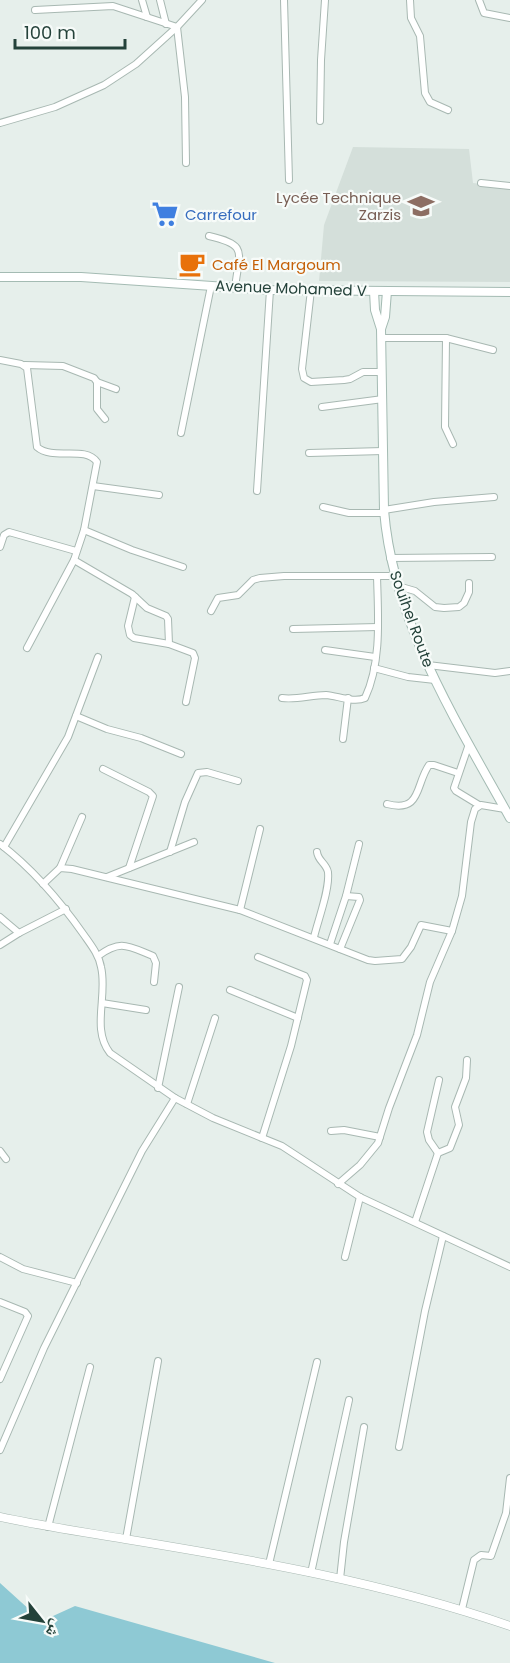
<svg xmlns="http://www.w3.org/2000/svg" width="510" height="1663" font-family="Poppins,'Noto Naskh Arabic',sans-serif">
<style>
.built{fill:#d4dfda}
.water{fill:#8ec9d4}
.lines{fill:none;stroke-linecap:round;stroke-linejoin:round}
.minor-casing{stroke:#a8b8b2;stroke-width:8}
.tertiary-casing{stroke:#a8b8b2;stroke-width:9}
.secondary-casing{stroke:#a4bbb3;stroke-width:10}
.minor{stroke:#fff;stroke-width:6}
.tertiary{stroke:#fff;stroke-width:8}
.secondary{stroke:#fff;stroke-width:8}
.labels{text-anchor:middle;dominant-baseline:central;stroke-width:4.5;stroke-linejoin:round;paint-order:stroke}
.education-label{font-size:15px;fill:#785e54;stroke:#f7fbf9;text-anchor:end}
.shop-label{font-size:15px;fill:#366cbe;stroke:#f7fbf9;text-anchor:start}
.food-label{font-size:15px;fill:#c56008;stroke:#f7fbf9;text-anchor:start}
.street-label{font-size:15px;fill:#24423a;stroke:#f7fbf9}
</style>
<rect width="100%" height="100%" fill="#e6efeb"/>
<path class="built" d="M353,147L469,149L473,183L510,187V282L319,281L324,225Z"/>
<path class="water" d="M0,1583L42,1621L75,1606L275,1663H0Z"/>
<g class="lines">
<g class="minor-casing">
<g id="minor">
<path d="M142,0L147,17"/>
<path d="M160,0L166,24"/>
<path d="M284,0L289,180"/>
<path d="M410,0L411,18L420,36L425,93L430,102L448,110"/>
<path d="M479,0L484,13L510,18"/>
<path d="M35,10L113,6L177,27L185,97L186,163"/>
<path d="M320,121L321,60L325,0"/>
<path d="M0,123L55,107L104,85L136,64L177,27L202,0"/>
<path d="M481,183L510,186"/>
<path d="M209,236C249,245 239,252 235,288"/>
<path d="M311,290L302,369L304,378L311,382L344,380L350,379L363,372H382"/>
<path d="M381,338H446L493,350"/>
<path d="M446,338L445,427L453,444"/>
<path d="M0,360L21,364L27,368L37,447C53,461 85,445 97,462L84,530L74,560L27,648"/>
<path d="M25,365L63,366L94,378L97,382V409L105,419"/>
<path d="M97,382L116,389"/>
<path d="M322,407L383,399"/>
<path d="M181,433L211,286"/>
<path d="M309,453L383,451"/>
<path d="M93,486L159,495"/>
<path d="M257,491L270,290"/>
<path d="M323,507L349,513H384"/>
<path d="M384,510L434,502L494,497"/>
<path d="M84,530L132,550L183,567"/>
<path d="M0,547L4,535L9,532L76,551"/>
<path d="M390,558L492,557"/>
<path d="M74,560L132,594L147,608L166,616L168,619L169,644L193,653L195,658L186,702"/>
<path d="M398,586L415,591L435,607L444,608L459,607L464,603L469,592V583"/>
<path d="M135,597L128,626L130,635L134,638L169,644"/>
<path d="M211,611L218,598L238,595L253,580L260,578L284,576H394"/>
<path d="M293,629L378,627"/>
<path d="M325,650L375,657"/>
<path d="M428,665L495,673L510,671"/>
<path d="M374,668L408,677L435,680"/>
<path d="M282,698C297,700 311,695 326,695C338,696 354,703 365,698C382,662 378,615 377,576"/>
<path d="M76,716L107,729L141,738L181,754"/>
<path d="M343,739L348,698"/>
<path d="M469,744L454,788L456,791L479,805"/>
<path d="M103,769L149,792L153,796L129,868"/>
<path d="M387,804C422,813 415,785 429,765H434L458,773"/>
<path d="M0,844C33,869 60,901 84,935C91,945 99,955 101,967C108,995 91,1029 110,1053L175,1098L213,1118L282,1146L360,1197L510,1267"/>
<path d="M4,847L68,737L98,657"/>
<path d="M170,852L185,802L198,773L207,772L238,781"/>
<path d="M60,868L82,817"/>
<path d="M107,877L194,842"/>
<path d="M43,884L60,868L72,869L240,910L368,960L375,961L402,959L411,947L421,925L452,931"/>
<path d="M346,896L359,844"/>
<path d="M240,910L260,829"/>
<path d="M0,917L19,933L66,909"/>
<path d="M314,937C318,920 330,889 328,872C326,863 318,861 317,852"/>
<path d="M330,944L346,896L359,897L360,900L340,949"/>
<path d="M0,945L19,933"/>
<path d="M98,956C121,939 128,946 153,956L156,963L154,982"/>
<path d="M258,957L305,976L307,980L291,1046L262,1138"/>
<path d="M230,990L298,1018"/>
<path d="M102,1003L146,1010"/>
<path d="M158,1088L179,987"/>
<path d="M187,1104L215,1018"/>
<path d="M331,1131L344,1130L380,1137"/>
<path d="M0,1151L6,1159"/>
<path d="M438,1153L450,1148L459,1125L455,1107L466,1078L467,1060"/>
<path d="M438,1153L429,1140L427,1132L439,1080"/>
<path d="M338,1184L360,1165L378,1143L389,1108L417,1035L430,982L452,931L462,896L471,822L475,809L481,805L505,809"/>
<path d="M415,1222L438,1153"/>
<path d="M0,1257L23,1269L77,1283"/>
<path d="M345,1257L360,1197"/>
<path d="M0,1302L25,1312L28,1316L0,1379"/>
<path d="M399,1447L425,1311L443,1236"/>
<path d="M0,1450L44,1348L142,1151L175,1098"/>
<path d="M48,1527L90,1367"/>
<path d="M126,1539L158,1361"/>
<path d="M269,1564L317,1362"/>
<path d="M311,1573L349,1400"/>
<path d="M340,1579L344,1542L364,1427"/>
<path d="M462,1609L474,1560L481,1555L491,1556L506,1513L510,1478"/>
</g>
</g>
<g class="tertiary-casing">
<path id="tertiary" d="M0,1517C42,1526 83,1532 125,1539C254,1560 386,1583 510,1626"/>
</g>
<g class="secondary-casing">
<g id="secondary">
<path d="M0,277H81L270,290L510,292"/>
<path d="M374,291L375,310L381,329"/>
<path d="M387,291L385,317L381,329L384,510C393,623 457,722 510,818"/>
</g>
</g>
<use href="#minor" class="minor"/>
<use href="#tertiary" class="tertiary"/>
<use href="#secondary" class="secondary"/>
</g>
<defs>
<g id="school-bare" transform="scale(2.07)"><path d="M0-5L7-2L0 1L-7-2ZM-4 1L0 2.5L4 1V4Q0 6-4 4Z" fill="#8d6e63" stroke="#f7fbf9" stroke-width="2.5" paint-order="stroke"/></g>
<g id="supermarket-bare" transform="scale(2.07)"><path d="M-6-5.5h2.5l.6 2H6L4.5 2H-2.5L-4.4-4H-6ZM-1.5 3.2a1.3 1.3 0 1 0 .1 0ZM3 3.2a1.3 1.3 0 1 0 .1 0Z" fill="#3f7fe0" stroke="#f7fbf9" stroke-width="2.5" paint-order="stroke"/></g>
<g id="cafe-bare" transform="scale(2.07)"><path d="M-5.5-4.5H6V0H3Q3 3.5 0 3.5H-2.5Q-5.5 3.5-5.5 0ZM3-3.2v2h1.7v-2ZM-6 4.5H4V6H-6Z" fill="#e8710a" stroke="#f7fbf9" stroke-width="2.5" paint-order="stroke"/></g>
</defs>
<g fill-rule="evenodd">
<use href="#school-bare" x="421" y="206"/>
<use href="#supermarket-bare" x="165" y="214"/>
<use href="#cafe-bare" x="192" y="264"/>
</g>
<g class="labels">
<g class="education-label">
<text x="401" y="197">Lycée Technique<tspan x="401" dy="17">Zarzis</tspan></text>
</g>
<g class="shop-label">
<text x="185" y="214">Carrefour</text>
</g>
<g class="food-label">
<text x="212" y="264">Café El Margoum</text>
</g>
<g class="street-label">
<text transform="translate(291 288) rotate(2)">Avenue Mohamed V</text>
<text transform="translate(412 619) rotate(70)">Souihel Route</text>
</g>
</g>
<g transform="translate(42 1621) rotate(121)" stroke="#f7fbf9" stroke-width="4.5" paint-order="stroke">
<path d="M0-4.5L10 22L0 15L-10 22Z" fill="#24423a"/>
<text y="-9" font-size="16" font-weight="bold" text-anchor="middle" fill="#24423a">ش</text>
</g>
<path d="M15 39v9h110v-9" fill="none" stroke="#24423a" stroke-width="3"/>
<text x="24" y="39" font-size="18" fill="#24423a" stroke="#f7fbf9" stroke-width="4.5" paint-order="stroke">100 m</text>
</svg>
